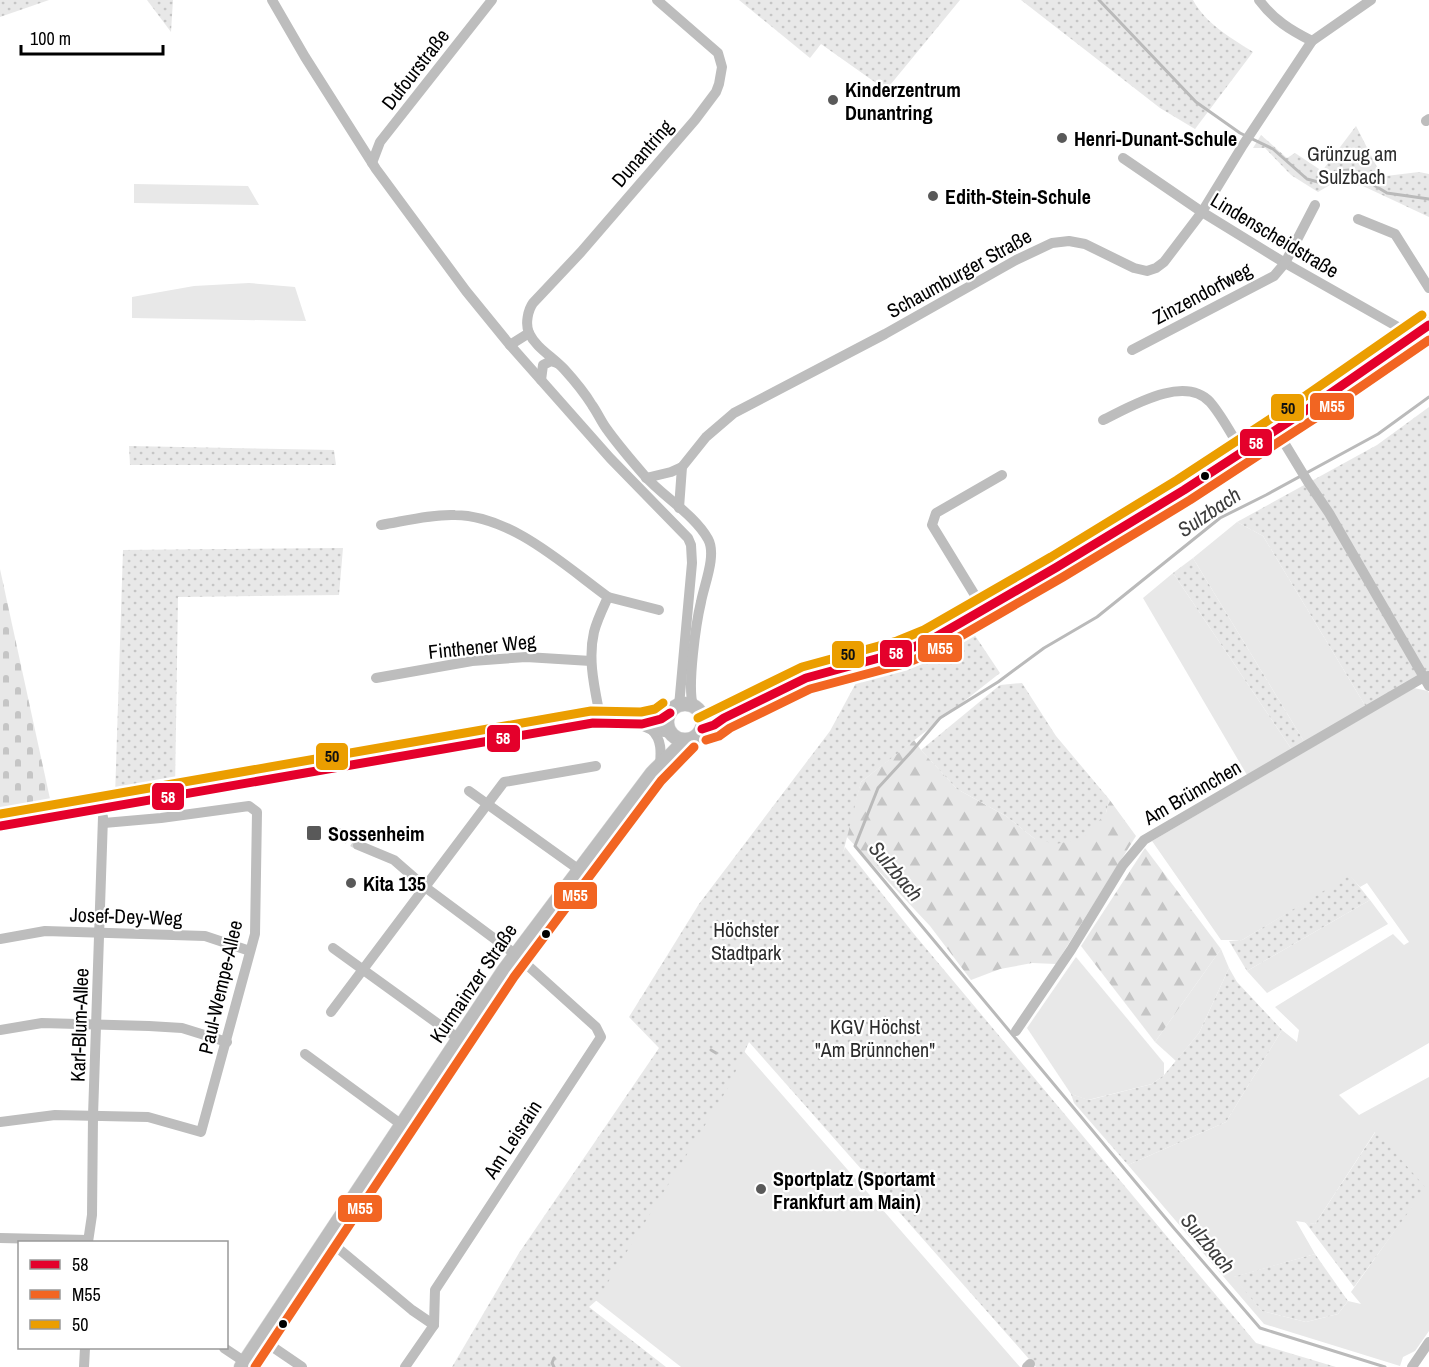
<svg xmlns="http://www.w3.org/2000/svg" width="1429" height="1367" font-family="'Archivo Narrow',sans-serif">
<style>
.grass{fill:#e8e8e8;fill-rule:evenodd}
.forest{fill:url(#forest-firs)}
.cemetery{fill:url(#cemetery-stones)}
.park{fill:url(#park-dots)}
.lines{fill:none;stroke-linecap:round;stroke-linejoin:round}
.stream{stroke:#bababa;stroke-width:3}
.minor-tunnel{stroke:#d9d9d9;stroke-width:10;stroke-dasharray:10 5;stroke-linecap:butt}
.major-casing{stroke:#dbdbdb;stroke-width:15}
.minor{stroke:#bdbdbd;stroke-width:10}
.major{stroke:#bdbdbd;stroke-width:14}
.bus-1-casing{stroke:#fff;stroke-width:14}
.bus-2-casing{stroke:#fff;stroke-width:14}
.bus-3-casing{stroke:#fff;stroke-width:14}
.bus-1{stroke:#e4002b;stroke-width:9}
.bus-2{stroke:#f26522;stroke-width:9}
.bus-3{stroke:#eb9e00;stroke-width:9}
.poi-dot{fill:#595959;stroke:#fff;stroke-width:2}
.bus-dot{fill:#000;stroke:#fff;stroke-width:2}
.labels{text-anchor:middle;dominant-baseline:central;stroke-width:4.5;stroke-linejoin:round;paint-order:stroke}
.street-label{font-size:20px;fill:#000;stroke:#fff}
.poi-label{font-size:20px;font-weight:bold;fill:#000;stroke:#fff;text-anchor:start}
.park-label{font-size:20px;fill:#2c2c2c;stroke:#fff}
.water-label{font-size:21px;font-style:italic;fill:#3d3d3d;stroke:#fff}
.line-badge{stroke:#fff;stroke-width:2}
.badge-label{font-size:16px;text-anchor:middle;font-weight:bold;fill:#fff}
.pale-badge-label{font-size:16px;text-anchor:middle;font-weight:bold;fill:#111}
</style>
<defs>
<pattern id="forest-firs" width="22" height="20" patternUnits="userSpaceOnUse" patternTransform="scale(1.5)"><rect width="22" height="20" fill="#e8e8e8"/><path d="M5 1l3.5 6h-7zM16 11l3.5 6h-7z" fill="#c5c5c5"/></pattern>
<pattern id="cemetery-stones" width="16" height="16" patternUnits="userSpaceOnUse" patternTransform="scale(1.5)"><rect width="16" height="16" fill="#e8e8e8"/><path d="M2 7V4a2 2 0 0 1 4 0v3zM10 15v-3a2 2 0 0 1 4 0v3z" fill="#c5c5c5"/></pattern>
<pattern id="park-dots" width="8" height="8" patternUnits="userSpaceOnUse" patternTransform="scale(1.5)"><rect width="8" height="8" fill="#e8e8e8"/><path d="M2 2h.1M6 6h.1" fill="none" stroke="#c5c5c5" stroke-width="1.8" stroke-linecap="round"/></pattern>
</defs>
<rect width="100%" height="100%" fill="#fff"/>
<g class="grass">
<path d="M134,184L248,186L259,205L134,203Z"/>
<path d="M249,283L295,287L306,321L132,318V297L194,286Z"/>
<path d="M1237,522L1263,536L1366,707L1305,743L1193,558Z"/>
<path d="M1173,573L1292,750L1247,775L1143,598Z"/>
<path d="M1414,688L1428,691L1429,693V1043L1339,1095L1359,1115L1429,1077V1331L1415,1351L1403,1357L1400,1366L1264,1324L1128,1165L1226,1122L1282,1030L1297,1042L1299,1030L1275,1007L1393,934L1404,945L1409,942L1367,883L1360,887L1350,876L1242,940H1221L1152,841ZM1375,1132L1425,1188L1351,1292L1361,1304L1348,1301L1338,1314L1306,1322L1262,1311L1234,1277L1315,1254L1296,1221L1315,1224Z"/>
<path d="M1370,900L1388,924L1267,993L1247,971Z"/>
<path d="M1221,949L1229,968L1199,1033L1176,1061L1155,1042Z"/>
<path d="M1076,957L1164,1063V1075L1152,1084L1088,1100L1071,1094L1027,1028Z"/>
<path d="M743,1050L1020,1367H681L589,1295Z"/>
</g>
<g class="forest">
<path d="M914,740L921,750L957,789L1006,816L1035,839L1106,813L1109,799L1136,836L1056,964L1032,963L1000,969L971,980L930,926L846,836L861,782Z"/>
<path d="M1145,848L1221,949L1155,1042L1081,946Z"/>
</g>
<path class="cemetery" d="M0,569L52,808L0,817Z"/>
<g class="park">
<path d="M0,0H49L0,17Z"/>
<path d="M147,0H173L171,32Z"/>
<path d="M739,0H960L886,90L821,44L810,58Z"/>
<path d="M1021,0H1193C1206,24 1231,38 1253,52L1195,129L1160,108Z"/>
<path d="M1356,126L1379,171L1386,176L1419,172L1429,174V217L1363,186L1335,182L1318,192L1291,175L1265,148H1253L1261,135L1287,158L1295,153L1322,171Z"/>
<path d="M1429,407V671L1366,707L1263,536L1237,522L1377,445Z"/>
<path d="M129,446L334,450L336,465H130Z"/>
<path d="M343,548L339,595L178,597L175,790L115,797L123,550Z"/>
<path d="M1193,558L1305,743L1292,750L1173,573Z"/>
<path d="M970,628L1000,673L861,782L843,853L845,847L914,934L1256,1343L1336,1367H1036L749,1042L728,1088L597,1300L589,1307L666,1367H452L519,1253L659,1048L629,1017L699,904L830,731L863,670L923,653Z"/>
<path d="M1022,683L1056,736L1109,799L1106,813L1082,839L1056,844L1035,839L1006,816L957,789L921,750L1000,685Z"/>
<path d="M1350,875L1370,900L1247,971L1229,941L1242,940Z"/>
<path d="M1229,968L1237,982L1282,1030L1226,1122L1128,1165L1074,1103L1071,1094L1089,1100L1152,1084L1164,1075L1199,1033Z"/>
<path d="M1376,1131L1426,1188L1354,1287L1305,1222L1315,1224Z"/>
<path d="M1315,1254L1348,1301L1338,1314L1306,1322L1262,1311L1233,1277Z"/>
</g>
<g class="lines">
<g class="stream">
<path d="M1099,0L1196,102L1240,133L1273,149L1307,179L1318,182L1339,171L1349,170L1387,193L1429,199"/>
<path d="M711,1050L716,1053"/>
<path d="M554,1358L552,1363L554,1367"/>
<path d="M1385,1367L1260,1328L1173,1227L855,846L878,788L912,751L940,718L998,682L1044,648L1097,617L1220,518L1266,495L1378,434L1429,397"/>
</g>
<path class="minor-tunnel" d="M340,834L358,845"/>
<g class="major-casing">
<g id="major">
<circle cx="685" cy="722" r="18"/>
<path d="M702,729L714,725L724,718L806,678L901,652L929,641C1101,544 1269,440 1429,325"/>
<path d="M241,1367L504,970L652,773C663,761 675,753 684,740"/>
</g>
</g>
<g class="minor">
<path d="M272,0L305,57L376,169L466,291L510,345L610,458L688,538L691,545L692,563L679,706"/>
<path d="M657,0L718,53L722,67L719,84L716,92L695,120L581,252L533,303C528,310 525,324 529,333C536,348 553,357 564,369C574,380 584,392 592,405C597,412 601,421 606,428C618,445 631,460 644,475C662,496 694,514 708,539C717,555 704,585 701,602C696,623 687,686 693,706"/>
<path d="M1259,0C1274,20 1290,30 1312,41"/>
<path d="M1426,121L1429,119"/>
<path d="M1123,158L1202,212L1285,263L1405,331L1410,338"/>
<path d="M372,163L380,142L492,0"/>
<path d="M1358,219L1395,234L1429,288"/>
<path d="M510,345L529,333"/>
<path d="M1132,350L1274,276L1285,263L1315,205"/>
<path d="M541,380L543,365L551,361L557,363"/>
<path d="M1103,420C1130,407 1184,374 1210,402C1223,417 1232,436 1243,453"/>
<path d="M1277,431L1308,482L1329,513L1429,686"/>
<path d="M646,478L671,472L682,467L706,437L734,413L885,334L1016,260L1052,243L1069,241L1085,244L1134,268L1147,271L1156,268L1164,262L1202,212L1243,145L1312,41L1371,0"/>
<path d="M679,508L682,467"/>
<path d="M381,525C405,521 431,514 455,515C512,516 564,565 608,597C603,608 597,620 594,632C587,662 596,693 601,722"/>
<path d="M608,597L659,610"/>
<path d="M984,610L932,525L936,513L1002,475"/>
<path d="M376,678L472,661L526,657L591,661"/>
<path d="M643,726L660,721L670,713"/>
<path d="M652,730C662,740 661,752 660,765"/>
<path d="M469,791L578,869"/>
<path d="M0,826C198,794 395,755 593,723L612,721L643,726L652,730L671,733"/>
<path d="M334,831L340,834"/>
<path d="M358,845L394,860L425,887L515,954L596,1027L601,1037L435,1290L434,1325L405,1367"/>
<path d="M0,939L45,931L205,936L250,951"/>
<path d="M333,948L459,1039"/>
<path d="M331,1012L504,782L596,766"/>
<path d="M0,1030L42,1023L149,1026L182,1028L227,1042"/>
<path d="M1016,1031L1071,950L1123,865L1144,840L1424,677L1429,676"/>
<path d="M305,1054L402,1125"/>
<path d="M0,1122L55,1115L148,1117L201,1132L255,934L257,812L249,806L161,818L104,823"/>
<path d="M0,1238L88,1240"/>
<path d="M327,1239L412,1310L434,1325"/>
<path d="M88,1242L92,1215L93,1116L103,817"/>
<path d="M261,1339L302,1367"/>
<path d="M224,1348L245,1362"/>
<path d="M84,1367L85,1348"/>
<path d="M1027,1367L1030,1364"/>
<path d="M1412,1367L1429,1342"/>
</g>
<use href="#major" class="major"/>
<g class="bus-1-casing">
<g id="bus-1">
<path d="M702,729L714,725L724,718L806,678L901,652L929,641L1057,567L1184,490L1308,409L1429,325"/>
<path d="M0,826L593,723L642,724L661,719L670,713"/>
</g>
</g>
<g class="bus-2-casing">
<g id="bus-2">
<path d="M706,740L719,736L730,728L810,689L904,664L935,651L1063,577L1190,500L1314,419L1429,340"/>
<path d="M255,1367L514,977L661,781L694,747"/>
</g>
</g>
<g class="bus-3-casing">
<g id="bus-3">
<path d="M698,718L802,667L897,641L924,630L1051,557L1177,480L1301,399L1422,315"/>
<path d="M0,814L591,711L641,712L655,709L663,703"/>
</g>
</g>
<use href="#bus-1" class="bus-1"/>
<use href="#bus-2" class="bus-2"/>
<use href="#bus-3" class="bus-3"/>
</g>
<g class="poi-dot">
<circle cx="833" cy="100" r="6"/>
<circle cx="1062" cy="138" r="6"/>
<circle cx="933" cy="196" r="6"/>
<rect x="306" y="825" width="16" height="16" rx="3"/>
<circle cx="351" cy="883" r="6"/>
<circle cx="761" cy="1189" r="6"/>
</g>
<g class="bus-dot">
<circle cx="1205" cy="476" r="5"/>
<circle cx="546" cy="934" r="5"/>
<circle cx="283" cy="1324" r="5"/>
</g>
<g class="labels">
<g class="street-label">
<text transform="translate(415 69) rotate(-52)">Dufourstraße</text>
<text transform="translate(642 153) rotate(-49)">Dunantring</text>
<text transform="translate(1275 235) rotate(31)">Lindenscheidstraße</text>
<text transform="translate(959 273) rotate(-29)">Schaumburger Straße</text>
<text transform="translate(1202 293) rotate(-28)">Zinzendorfweg</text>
<text transform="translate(482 646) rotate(-6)">Finthener Weg</text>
<text transform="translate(1192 792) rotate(-30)">Am Brünnchen</text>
<text transform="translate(126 916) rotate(2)">Josef-Dey-Weg</text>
<text transform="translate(473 983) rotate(-56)">Kurmainzer Straße</text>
<text transform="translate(220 987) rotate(-77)">Paul-Wempe-Allee</text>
<text transform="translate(79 1025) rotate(-88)">Karl-Blum-Allee</text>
<text transform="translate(512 1139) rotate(-57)">Am Leisrain</text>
</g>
<g class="poi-label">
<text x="845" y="89">Kinderzentrum<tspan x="845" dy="23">Dunantring</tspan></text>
<text x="1074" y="138">Henri-Dunant-Schule</text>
<text x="945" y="196">Edith-Stein-Schule</text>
<text x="328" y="833">Sossenheim</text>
<text x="363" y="883">Kita 135</text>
<text x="773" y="1178">Sportplatz (Sportamt<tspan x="773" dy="23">Frankfurt am Main)</tspan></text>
</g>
<g class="park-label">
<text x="1352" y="153">Grünzug am<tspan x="1352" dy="23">Sulzbach</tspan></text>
<text x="746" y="929">Höchster<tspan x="746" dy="23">Stadtpark</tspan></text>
<text x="875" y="1026">KGV Höchst<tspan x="875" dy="23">"Am Brünnchen"</tspan></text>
</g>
<g class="water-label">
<text transform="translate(1209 512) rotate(-34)">Sulzbach</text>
<text transform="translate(896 871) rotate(50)">Sulzbach</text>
<text transform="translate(1208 1243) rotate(50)">Sulzbach</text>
</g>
</g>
<g class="line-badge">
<rect x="1309" y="392" width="46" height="29" rx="6" fill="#f26522"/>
<rect x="1270" y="393" width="35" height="29" rx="6" fill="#eb9e00"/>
<rect x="1239" y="428" width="34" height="29" rx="6" fill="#e4002b"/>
<rect x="917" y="634" width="46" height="29" rx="6" fill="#f26522"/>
<rect x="879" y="639" width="34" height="29" rx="6" fill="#e4002b"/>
<rect x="831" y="640" width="34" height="29" rx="6" fill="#eb9e00"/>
<rect x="486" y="724" width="35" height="29" rx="6" fill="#e4002b"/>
<rect x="315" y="742" width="34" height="29" rx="6" fill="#eb9e00"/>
<rect x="151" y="782" width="34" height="29" rx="6" fill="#e4002b"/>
<rect x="553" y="881" width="45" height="29" rx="6" fill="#f26522"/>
<rect x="337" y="1194" width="46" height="29" rx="6" fill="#f26522"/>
</g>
<g class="badge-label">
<text x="1332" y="412">M55</text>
<text x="1256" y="449">58</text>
<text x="940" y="654">M55</text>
<text x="896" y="659">58</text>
<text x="503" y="744">58</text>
<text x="168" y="803">58</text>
<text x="575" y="901">M55</text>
<text x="360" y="1214">M55</text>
</g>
<g class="pale-badge-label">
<text x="1288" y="414">50</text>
<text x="848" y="660">50</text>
<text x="332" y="762">50</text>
</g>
<rect x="18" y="1241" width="210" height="108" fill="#ffffff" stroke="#999999" stroke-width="1.5"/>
<rect x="30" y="1260" width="30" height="9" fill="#e4002b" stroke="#999999" stroke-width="1.5"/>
<text x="72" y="1271" font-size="18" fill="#000000">58</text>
<rect x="30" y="1290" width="30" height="9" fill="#f26522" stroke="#999999" stroke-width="1.5"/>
<text x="72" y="1301" font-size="18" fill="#000000">M55</text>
<rect x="30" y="1320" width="30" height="9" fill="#eb9e00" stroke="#999999" stroke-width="1.5"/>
<text x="72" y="1331" font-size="18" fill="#000000">50</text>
<path d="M21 45v9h142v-9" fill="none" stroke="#000000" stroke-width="3"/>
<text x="30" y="45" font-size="18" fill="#000000" stroke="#ffffff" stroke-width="4.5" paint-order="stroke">100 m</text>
</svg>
